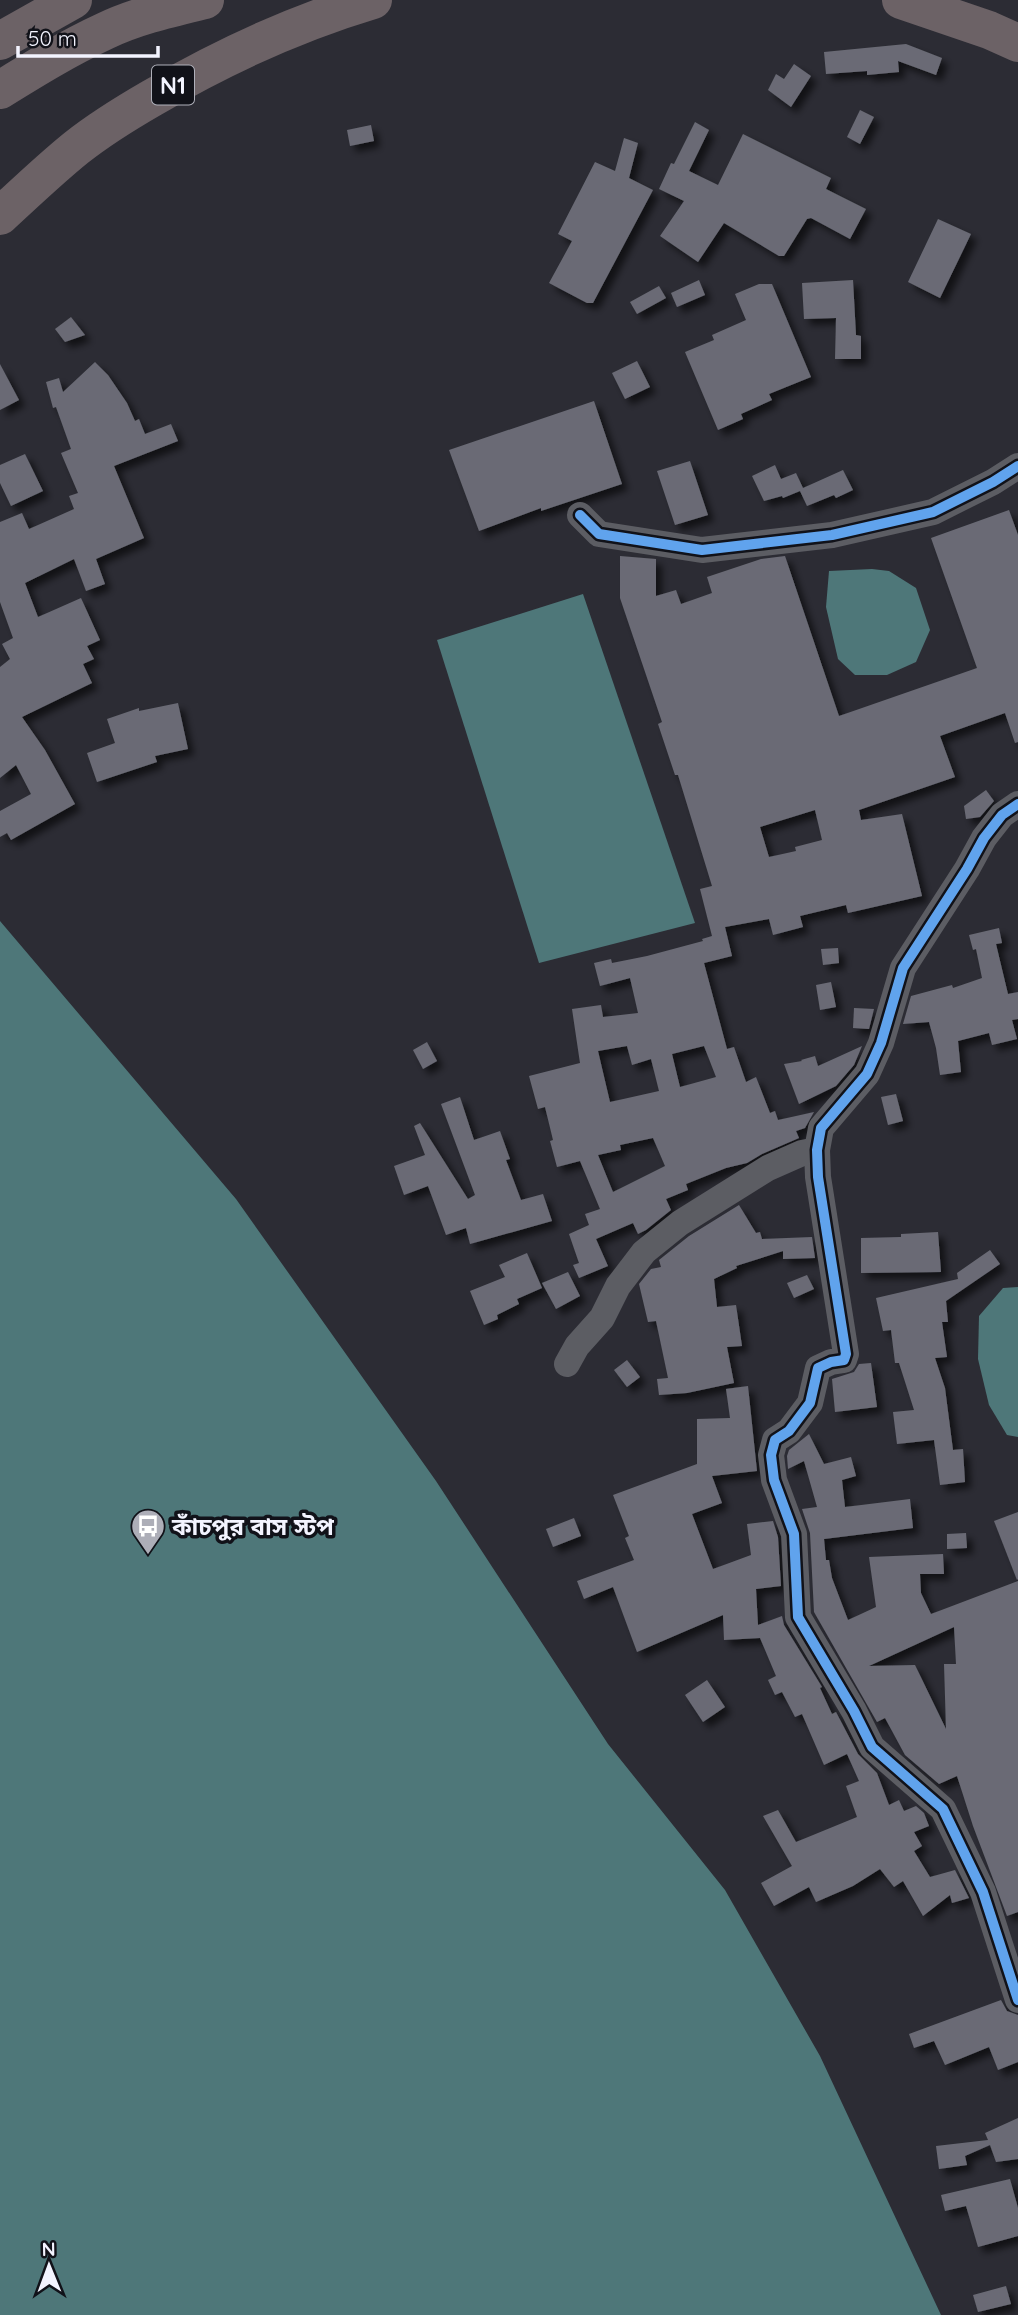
<svg xmlns="http://www.w3.org/2000/svg" width="1018" height="2315" font-family="Quicksand,'Noto Sans Bengali',sans-serif">
<style>
.water{fill:#4e7779}
.building{fill:#6a6b75;fill-rule:evenodd;filter:url(#shadow)}
.lines{fill:none;stroke-linecap:round;stroke-linejoin:round}
.minor{stroke:#5c5d63;stroke-width:26}
.highway{stroke:#6c6266;stroke-width:38}
.cycleway-casing{stroke:#111219;stroke-width:15}
.cycleway{stroke:#60a3ed;stroke-width:10}
.labels{text-anchor:middle;dominant-baseline:central;stroke-width:7;stroke-linejoin:round;paint-order:stroke}
.shield{fill:#111219;stroke:#afb0ba;stroke-width:2}
.shield-label{font-size:23px;font-weight:bold;fill:#f3f4ff}
.poi-label{font-size:24px;font-weight:bold;fill:#f3f4ff;stroke:#111219;text-anchor:start}
</style>
<defs>
<filter id="shadow"><feDropShadow dx="6" dy="6" stdDeviation="3.5" flood-color="#0009"/></filter>
</defs>
<rect width="100%" height="100%" fill="#2c2c34"/>
<g class="water">
<path d="M872,569L889,571L916,588L930,630L916,662L887,675H855L838,659L826,607L829,571Z"/>
<path d="M583,594L695,923L539,963L437,640Z"/>
<path d="M0,921L236,1199L436,1481L608,1744L725,1890L820,2056L941,2315H0Z"/>
<path d="M1018,1287V1437L1007,1435L989,1405L978,1359L979,1316L1003,1288Z"/>
</g>
<g class="building">
<path d="M906,44L942,58L936,75L898,61L899,72L867,75V71L826,74L824,52Z"/>
<path d="M794,64L811,76L791,107L768,90L776,74L784,79Z"/>
<path d="M860,110L874,117L860,144L847,137Z"/>
<path d="M695,122L709,130L689,171L718,185L743,134L831,178L826,189L866,209L850,239L811,218L807,219L784,256H779L724,223L698,262L660,236L684,201L659,189L671,163L674,164Z"/>
<path d="M371,125L374,141L350,146L347,130Z"/>
<path d="M624,138L638,143L629,178L653,190L593,303H587L549,283L572,241L558,234L595,162L615,171Z"/>
<path d="M938,219L971,234L940,298L908,282Z"/>
<path d="M699,280L705,295L677,307L671,293Z"/>
<path d="M853,280L856,335L861,336V359H835L836,318L804,319L802,283Z"/>
<path d="M759,284H772L811,377L769,394L772,400L741,414L743,419L718,430L685,352L714,340L712,335L746,320L735,294Z"/>
<path d="M659,286L666,298L637,314L630,302Z"/>
<path d="M71,317L85,335L65,342L55,329Z"/>
<path d="M637,361L650,387L625,399L612,373Z"/>
<path d="M95,362L108,375L127,403L135,421L139,419L145,434L171,424L178,441L114,466L144,538L96,559L105,584L86,591L74,559L25,583L38,617L81,598L100,640L87,646L94,659L83,664L92,683L22,717L45,750L75,804L11,840L7,833L0,837V811L31,794L16,765L0,778V667L10,659L2,644L13,638L0,602V522L22,513L29,529L74,509L69,496L78,493L61,453L71,449L56,407L53,408L46,382L59,378L63,392Z"/>
<path d="M0,364L19,400L0,410Z"/>
<path d="M594,401L622,484L541,511V508L479,531L449,450Z"/>
<path d="M25,454L43,491L11,506L0,483V465Z"/>
<path d="M690,461L708,515L675,525L657,471Z"/>
<path d="M775,465L781,479L796,473L803,488L843,470L853,490L836,498L834,495L807,506L800,491L783,498L782,496L764,501L752,476Z"/>
<path d="M1009,510L1018,535V742L1015,743L1005,713L940,736L955,777L859,810L861,820L902,814L922,896L848,913L846,905L800,916L803,927L773,935L769,919L725,927L732,956L704,963L727,1049L734,1047L746,1082L756,1077L770,1113L775,1111L778,1120L814,1112L805,1128L796,1131L799,1138L762,1154L747,1163L726,1168L686,1184L688,1190L666,1199L671,1210L646,1230L638,1234L633,1223L596,1239L608,1266L579,1278L573,1265L579,1263L569,1234L589,1225L585,1214L600,1209L580,1161L557,1167L550,1141L553,1140L545,1107L538,1109L529,1076L580,1063L572,1009L601,1005L603,1017L638,1013L630,978L600,986L594,963L611,959L612,963L647,956L703,941L702,939L712,936L700,889L712,886L678,775H675L658,724L662,722L620,598V556L656,559V596L676,590L681,604L712,593L707,577L761,559L785,556L839,716L977,668L931,538ZM815,810L822,840L795,847L796,851L769,857L760,827ZM627,1046L632,1065L651,1059L659,1091L610,1102L598,1051ZM704,1046L716,1077L680,1087L672,1054ZM653,1138L665,1166L613,1192L598,1155L621,1150L620,1145Z"/>
<path d="M178,703L188,749L155,756L157,762L97,782L87,753L115,743L107,719L139,708V711Z"/>
<path d="M986,790L994,801L980,817L966,819L964,806Z"/>
<path d="M999,928L1002,943L996,944L1008,994L1018,992V1019L1012,1020L1017,1039L992,1045L989,1033L958,1041L961,1072L940,1075L936,1048L929,1022L903,1024L911,996L952,985L953,988L982,978L976,949L973,950L969,935Z"/>
<path d="M838,948L839,963L823,965L821,949Z"/>
<path d="M831,982L836,1007L820,1010L816,985Z"/>
<path d="M854,1008L874,1009L869,1029L853,1028Z"/>
<path d="M427,1042L437,1061L423,1069L413,1050Z"/>
<path d="M862,1046L854,1065L836,1086L799,1104L784,1064L802,1061L801,1060L815,1056L818,1066Z"/>
<path d="M896,1094L903,1121L888,1125L881,1097Z"/>
<path d="M460,1097L474,1140L500,1131L510,1159L506,1160L521,1200L543,1194L552,1221L470,1244L466,1228L446,1235L428,1186L404,1195L394,1166L425,1155L414,1126L420,1123L468,1199L475,1195L441,1104Z"/>
<path d="M739,1205L756,1233L760,1232L762,1239L812,1237L815,1258L783,1259V1251L736,1266L737,1268L714,1279L717,1307L736,1305L742,1346L727,1347L734,1383L687,1393L659,1395L657,1379L668,1378L656,1321L648,1322L639,1284L651,1269L661,1267L659,1260L689,1236Z"/>
<path d="M938,1232L941,1272L861,1273V1238L901,1237V1234Z"/>
<path d="M990,1250L1000,1264L946,1301L948,1322H942L947,1357L935,1358L945,1388L953,1450L963,1449L965,1482L940,1485L934,1440L897,1444L893,1412L914,1410L899,1363H895L891,1330L883,1331L876,1298L958,1279L957,1273Z"/>
<path d="M527,1253L542,1288L517,1299L519,1304L497,1315L498,1319L484,1325L470,1291L505,1277L499,1265Z"/>
<path d="M568,1272L580,1296L556,1309L542,1283Z"/>
<path d="M807,1275L814,1289L794,1298L787,1283Z"/>
<path d="M627,1360L640,1377L627,1387L614,1370Z"/>
<path d="M871,1363L877,1407L835,1412L832,1379L854,1372L859,1364Z"/>
<path d="M748,1386L757,1471L712,1476L722,1503L692,1514L713,1569L751,1555L747,1524L773,1521L778,1537L781,1586L756,1589L758,1625L782,1616L784,1625L822,1687L820,1688L832,1714L836,1712L858,1754L877,1773L889,1805L899,1800L904,1811L916,1806L924,1813L929,1826L914,1832L922,1846L914,1851L930,1877L955,1870L969,1898L952,1903L950,1895L923,1916L903,1881L894,1887L880,1869L853,1886L816,1902L809,1887L774,1906L761,1883L792,1866L763,1816L778,1810L796,1842L857,1817L846,1786L859,1781L847,1754L824,1765L802,1714L795,1717L782,1692L775,1695L768,1680L776,1676L760,1638L724,1640L723,1615L637,1652L613,1587L584,1599L577,1581L634,1560L625,1538L629,1536L613,1495L697,1464V1419L730,1418L726,1389Z"/>
<path d="M809,1434L824,1464L851,1457L856,1476L842,1480L845,1507L910,1499L913,1528L824,1539L826,1560H829L832,1578L848,1620L876,1607L869,1557L943,1554L944,1574H920L921,1593L931,1614L1018,1581V1912L1007,1916L973,1826L957,1776L939,1784L905,1755L885,1718L877,1722L814,1612L810,1533L802,1509L817,1507L804,1461L788,1469L787,1456L789,1450ZM954,1627L956,1664H944L946,1729L915,1665L869,1666Z"/>
<path d="M1018,1512V1579L1017,1580L994,1521Z"/>
<path d="M574,1518L581,1536L553,1547L546,1529Z"/>
<path d="M966,1533L967,1548L947,1549V1534Z"/>
<path d="M707,1680L725,1707L703,1722L685,1695Z"/>
<path d="M1001,2000L1007,2011L1018,2015V2062L998,2070L989,2047L945,2065L934,2041L914,2048L909,2034Z"/>
<path d="M1018,2118V2159L996,2162L990,2145L965,2156L967,2165L939,2169L936,2146L988,2140L985,2133Z"/>
<path d="M1010,2179L1018,2208V2236L978,2247L966,2206L945,2211L941,2195Z"/>
<path d="M1006,2286L1011,2304L978,2312L973,2295Z"/>
</g>
<g class="lines">
<g class="minor">
<path d="M580,515L599,534L702,550L832,535L933,512L993,482L1018,466"/>
<path d="M1018,804L1002,815L984,838L967,869L903,968L881,1043L867,1074L821,1128L817,1150L818,1177L846,1354L844,1360L831,1362L818,1368L810,1403L789,1431L775,1440L771,1455L774,1480L794,1534L798,1617L854,1711L872,1747L943,1809L983,1892L1018,2000"/>
<path d="M567,1364L577,1346L602,1318L618,1286L644,1252L680,1223L768,1168L802,1153L817,1150"/>
</g>
<g class="highway">
<path d="M901,0L989,30L1018,43"/>
<path d="M0,41L73,0"/>
<path d="M0,90C34,69 68,48 105,31C136,16 172,8 205,0"/>
<path d="M0,216C25,193 50,169 76,148C100,129 126,113 152,98C222,57 296,23 373,0"/>
</g>
<g class="cycleway-casing">
<g id="cycleway">
<path d="M580,515L599,534L702,550L832,535L933,512L993,482L1018,466"/>
<path d="M1018,804L1002,815L984,838L967,869L903,968L881,1043L867,1074L821,1128L817,1150L818,1177L846,1354L844,1360L831,1362L818,1368L810,1403L789,1431L775,1440L771,1455L774,1480L794,1534L798,1617L854,1711L872,1747L943,1809L983,1892L1018,2000"/>
</g>
</g>
<use href="#cycleway" class="cycleway"/>
</g>
<defs>
<g id="bus-pin" transform="scale(1.75)"><path d="M0 17L-7.5 6A9.5 9.5 0 1 1 7.5 6Z" fill="#adaeb8" stroke="#111219"/><path d="M-5-6H5V4H4V6H2V4H-2V6H-4V4H-5ZM-3.5-4V0h7V-4ZM-3.5 1.2v1.5H-2V1.2ZM2 1.2v1.5H3.5V1.2Z" fill="#fff"/></g>
</defs>
<g fill-rule="evenodd">
<use href="#bus-pin" x="148" y="1526"/>
</g>
<g class="labels">
<rect class="shield" x="152" y="65.5" width="42" height="39" rx="5"/>
<g class="shield-label">
<text x="173" y="85">N1</text>
</g>
<g class="poi-label">
<text x="172" y="1526">কাঁচপুর বাস স্টপ</text>
</g>
</g>
<g transform="translate(49 2266) rotate(359)" stroke="#111219" stroke-width="5" paint-order="stroke">
<path d="M0-5L12 26L0 18L-12 26Z" fill="#f3f4ff"/>
<text y="-10" font-size="19" font-weight="bold" text-anchor="middle" fill="#f3f4ff">N</text>
</g>
<path d="M18 46v10h140v-10" fill="none" stroke="#f3f4ff" stroke-width="3.5"/>
<text x="28" y="46" font-size="21" fill="#f3f4ff" stroke="#111219" stroke-width="5" paint-order="stroke">50 m</text>
</svg>
